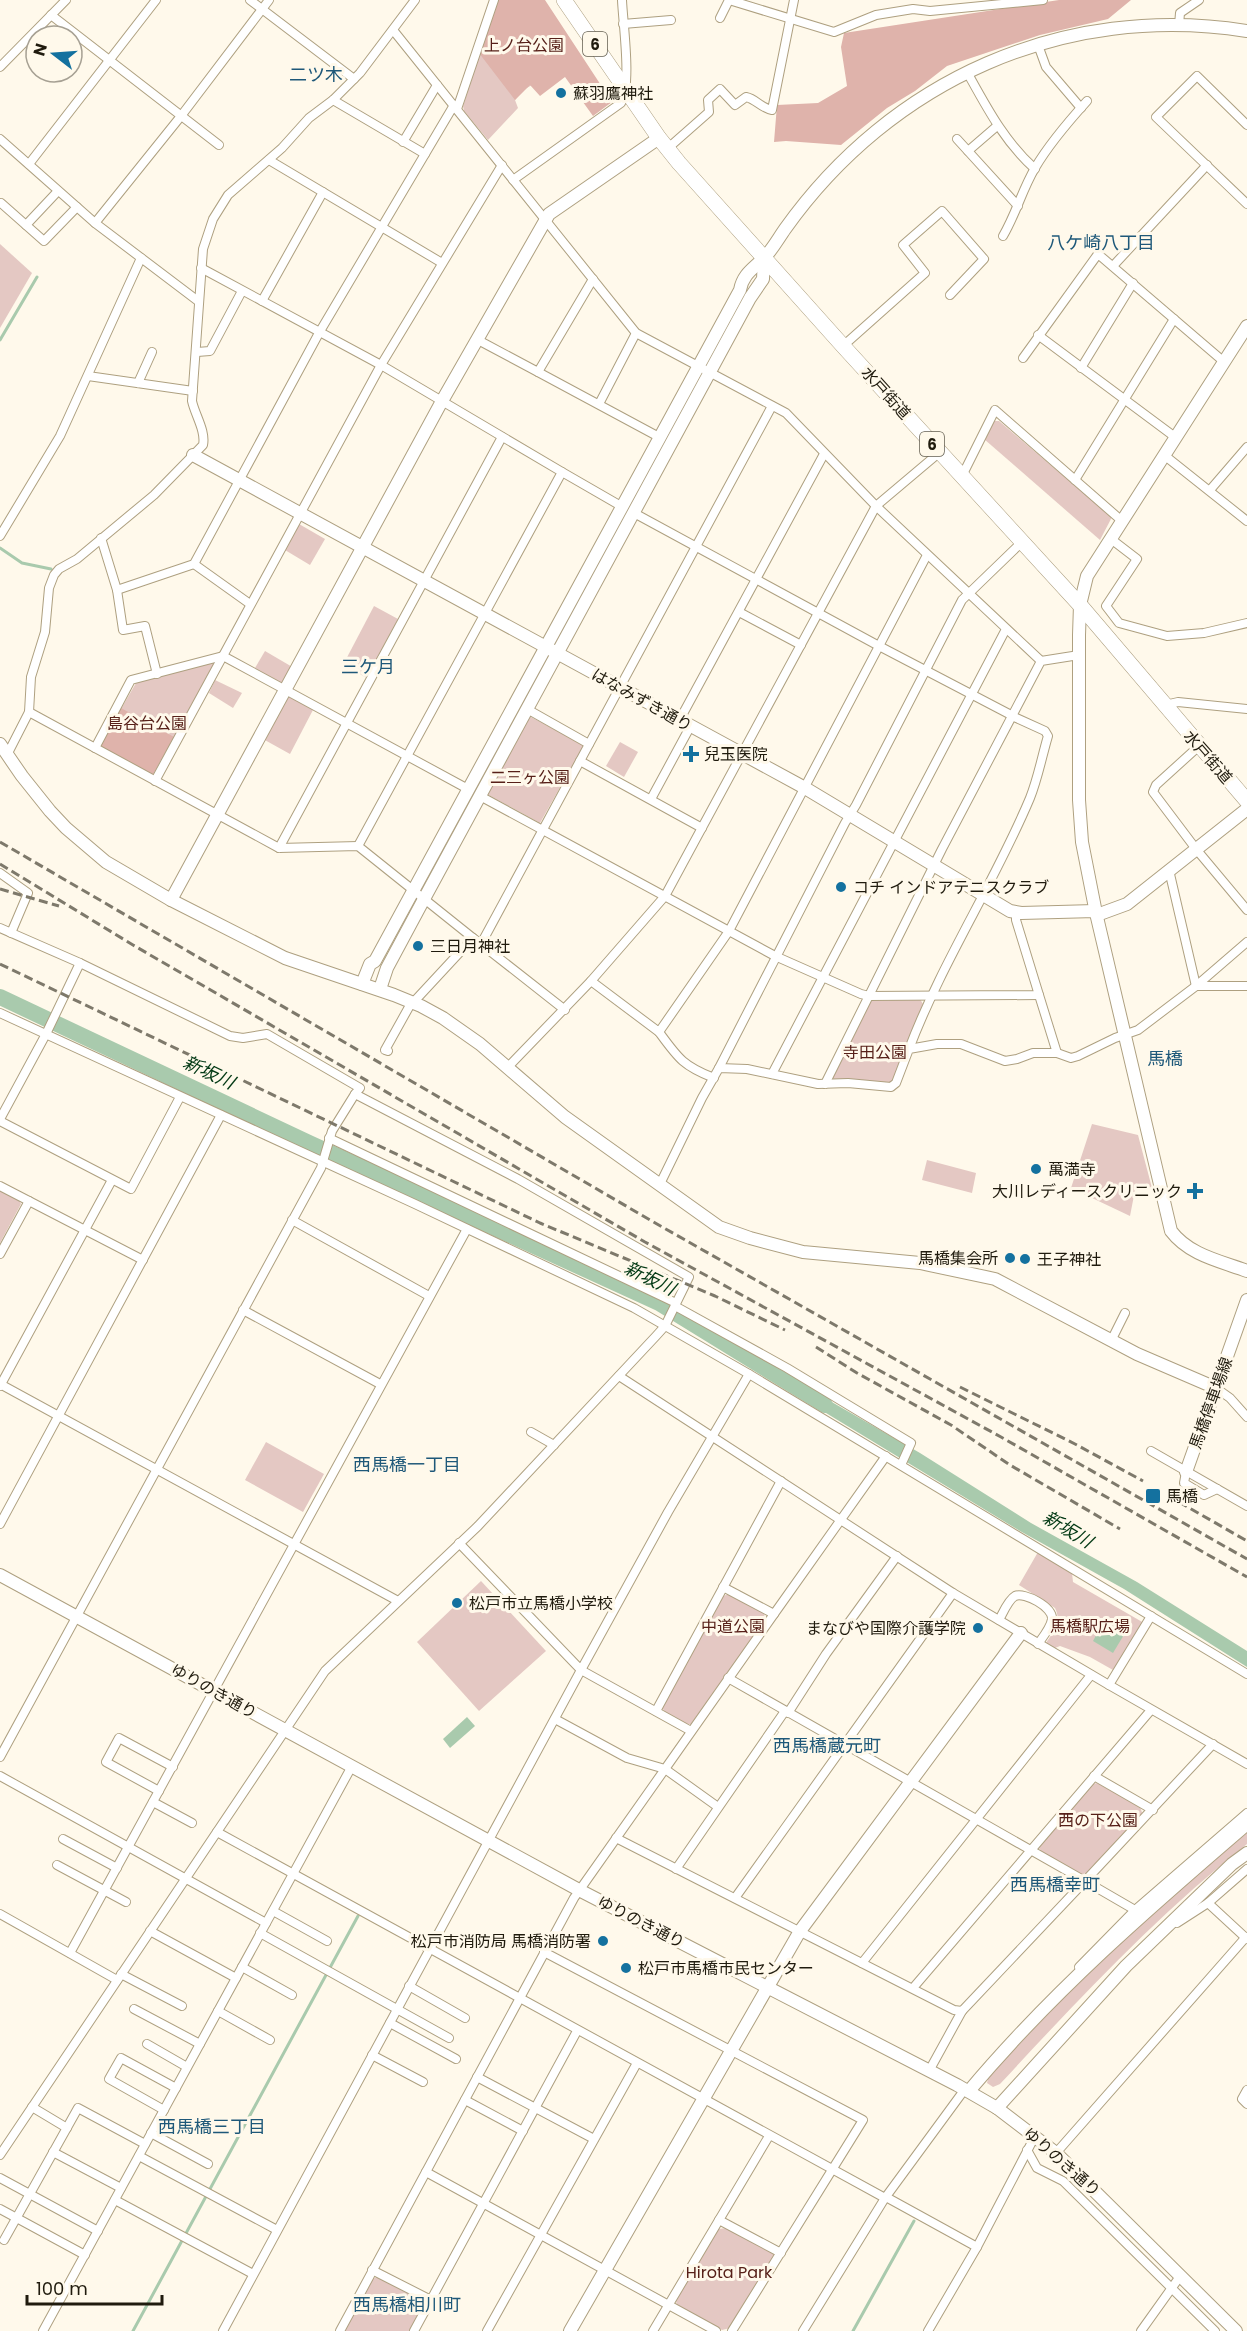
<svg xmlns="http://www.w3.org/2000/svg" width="1247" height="2331" font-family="Poppins,'Noto Sans JP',sans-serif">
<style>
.green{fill:#e4c8c3}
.forest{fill:#dfb3ab}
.water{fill:#a9caad}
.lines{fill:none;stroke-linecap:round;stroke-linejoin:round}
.stream{stroke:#a9caad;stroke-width:3}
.river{stroke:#a9caad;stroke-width:16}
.street-casing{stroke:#aea080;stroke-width:10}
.secondary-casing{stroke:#aea080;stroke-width:14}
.highway-casing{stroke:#aea080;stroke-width:16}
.street{stroke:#fff;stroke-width:8}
.secondary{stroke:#fff;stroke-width:12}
.highway{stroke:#fff;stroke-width:15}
.rail{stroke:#7e796b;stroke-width:3;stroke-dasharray:9 4.5;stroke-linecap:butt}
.poi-dot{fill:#14719f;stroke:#fff9eb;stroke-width:2}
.labels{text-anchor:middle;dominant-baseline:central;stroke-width:6;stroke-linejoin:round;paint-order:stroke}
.shield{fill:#fff9eb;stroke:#635e50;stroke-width:1.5}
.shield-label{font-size:15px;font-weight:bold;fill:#201b0e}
.park-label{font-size:16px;fill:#572019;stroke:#fff9eb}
.poi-label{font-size:16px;fill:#201b0e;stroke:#fff9eb;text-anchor:start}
.street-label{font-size:16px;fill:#201b0e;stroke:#fff9eb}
.neighbourhood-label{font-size:18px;fill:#1e5879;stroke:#fff9eb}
.water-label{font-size:18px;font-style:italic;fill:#033914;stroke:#fff9eb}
</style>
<rect width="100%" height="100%" fill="#fff9eb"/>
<g class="green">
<path d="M483,45L534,84L523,90L515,100L518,108L488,140L464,111L463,106Z"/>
<path d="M0,244L32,273L0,328Z"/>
<path d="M993,421H999L1112,517L1100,540L984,439Z"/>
<path d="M299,524L325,539L310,565L285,550Z"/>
<path d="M374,606L398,619L367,678L343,665Z"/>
<path d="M265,651L294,668L284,686L255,668Z"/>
<path d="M218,661L152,776L99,747L136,683Z"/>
<path d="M215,680L242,693L233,708L209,693Z"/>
<path d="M287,693L314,708L290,754L263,739Z"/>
<path d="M529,716L584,745L540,823L485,793Z"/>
<path d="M620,742L638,752L624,777L606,766Z"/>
<path d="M920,999L923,1004L891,1084L834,1081L832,1078L870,1001Z"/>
<path d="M162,1077L206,1097L203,1103L159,1083Z"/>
<path d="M1092,1124L1138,1135L1152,1188L1136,1185L1130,1216L1071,1188Z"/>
<path d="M927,1160L976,1173L972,1193L922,1180Z"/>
<path d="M0,1190L19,1200L21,1204L0,1243Z"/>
<path d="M266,1442L324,1474L303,1512L245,1480Z"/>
<path d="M1038,1552L1072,1573L1073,1582L1144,1623L1117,1669L1113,1670L1090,1657L1060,1646L1055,1648L1046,1643C1054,1631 1062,1622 1055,1608L1019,1585Z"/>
<path d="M481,1581L546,1651L479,1711L417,1642Z"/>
<path d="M726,1595H730L764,1613L765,1620L691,1724C682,1724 665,1716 662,1707L723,1596Z"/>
<path d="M1097,1783L1140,1807L1143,1815L1088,1872L1081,1875L1042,1852L1039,1848L1093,1784Z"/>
<path d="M1247,1831V1844C1156,1916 1078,2000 1000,2084L993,2087L987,2083L989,2075L1021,2040L1125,1936Z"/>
<path d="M727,2228L774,2254V2256L730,2328L722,2330L677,2306L676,2301L718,2229Z"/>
<path d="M378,2277L421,2299L423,2306L410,2331H344L372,2279Z"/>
</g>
<g class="forest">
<path d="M498,0H545L612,102L593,116L565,77L540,96L530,85L515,100L479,53Z"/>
<path d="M1059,0H1131L1108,19L1040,35L947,66L915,91L887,108L841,145L786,141L774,142L777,105L818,103L847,86L841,47L844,33Z"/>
<path d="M121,708L174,737L152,776L99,747Z"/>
</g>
<g class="water">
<path d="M811,1390L920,1453L1031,1523L1137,1582L1247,1651V1667L1124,1589L1020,1531L803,1399Z"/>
<path d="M1104,1621L1125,1633L1113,1653L1093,1641Z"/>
<path d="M467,1717L475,1726L450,1748L443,1739Z"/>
</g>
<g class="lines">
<g class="stream">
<path d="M0,340L37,277"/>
<path d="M0,548L22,563L51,569"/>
<path d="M133,2331L358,1916"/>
<path d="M853,2331L914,2221"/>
</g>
<path class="river" d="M0,997L309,1143L659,1303L825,1405"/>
<g class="street-casing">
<g id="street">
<path d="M250,0L354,79"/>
<path d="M729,0L834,32L876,15L913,9L930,11L1043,0"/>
<path d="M51,15L219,145"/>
<path d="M720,18L729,0"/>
<path d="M623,24L671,20"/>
<path d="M1179,25L1180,13L1199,0"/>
<path d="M393,30L636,333L786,413L876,506L1041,661"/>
<path d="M1038,45L1046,67L1081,108"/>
<path d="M0,67L66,0"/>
<path d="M967,72C987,108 1004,141 1035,169"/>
<path d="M333,100L425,154"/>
<path d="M457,109L494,0"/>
<path d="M1247,125L1197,76L1156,117L1247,204"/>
<path d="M0,139L95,223L198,301"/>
<path d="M957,139L1018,206"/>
<path d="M403,142L437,85"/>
<path d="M667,149L709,112L708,100L720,89L735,105L746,97C756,99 761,108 772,110L794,0"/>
<path d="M968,151L997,126"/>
<path d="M269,160L442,263"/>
<path d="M29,164L156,0"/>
<path d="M513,180L621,103C632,85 623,24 622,0"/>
<path d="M1,203L44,241L77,207"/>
<path d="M95,223L181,116L269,0"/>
<path d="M26,225L58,191"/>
<path d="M1003,236C1016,214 1022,190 1035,168C1049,144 1068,122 1087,101"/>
<path d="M1113,266L1207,165"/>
<path d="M201,268L381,365L562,472L358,846"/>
<path d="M262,301L323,192"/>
<path d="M1038,335L1175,437"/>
<path d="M478,340L538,372L593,279"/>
<path d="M843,346L925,273L903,245L942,211L984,259L950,295"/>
<path d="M197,352L210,351L242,291"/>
<path d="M1023,358L1098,254L1223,361"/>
<path d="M1081,368L1133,283"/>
<path d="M538,372L659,437"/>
<path d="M88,376L193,391"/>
<path d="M138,383L152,352"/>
<path d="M599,404L636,333"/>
<path d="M1164,455L1247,521"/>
<path d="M562,472L621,506"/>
<path d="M962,476L995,410L1122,521"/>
<path d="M1075,480L1174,319"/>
<path d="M1210,490L1247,447"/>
<path d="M634,513L879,646L1013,716"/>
<path d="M0,536L60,436L141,258"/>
<path d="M101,538L117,590L194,564L319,333L454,105"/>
<path d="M1111,539L1137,559L1106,606L1119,623L1167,636L1204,633L1247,623"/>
<path d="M194,564L250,604"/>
<path d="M117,590L123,630L145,626L157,674"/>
<path d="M739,612L801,645"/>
<path d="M1165,705L1178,702L1247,709"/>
<path d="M527,709L589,744"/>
<path d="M29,712L279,848L358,846L473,938"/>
<path d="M679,721L824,454"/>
<path d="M1199,746L1156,785L1153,792L1196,849L1247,910"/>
<path d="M95,748L131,680L223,656L468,789"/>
<path d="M7,755L29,712L31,677L45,632L49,588L54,575L59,569L77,559L154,495L203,445C206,431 195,415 192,401L203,249L213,219L228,195L282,148L309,118L333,100L360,73L415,0"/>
<path d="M580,761L702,828"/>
<path d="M155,781L381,365L502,165"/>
<path d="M480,796L775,956L861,994L869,996L1039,995L1016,920V913"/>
<path d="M651,799L690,727"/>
<path d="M279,848L502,437"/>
<path d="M1169,870L1196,986H1247"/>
<path d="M0,873L28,893L11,933"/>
<path d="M0,928L80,963L230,1036L243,1038L267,1034L360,1088L355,1094L518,1179L689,1277L665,1326L656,1336L478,1526L325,1671L0,2155"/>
<path d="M481,944L565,1010"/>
<path d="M591,981L659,1032L729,931L927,555"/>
<path d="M1039,995L1057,1053"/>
<path d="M0,1013L415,1204L634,1308L749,1374L1247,1674"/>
<path d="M659,1032C678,1058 683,1066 714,1078"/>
<path d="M909,1049C942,962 994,884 1030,798C1038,778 1042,756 1048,736L1045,731L1012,716"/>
<path d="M388,1051L385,1050L409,1007L473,938L481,944L772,406"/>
<path d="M508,1067L591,981L665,896L876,506L940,452"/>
<path d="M719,1068L845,823L856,805L962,600L1022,542"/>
<path d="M772,1074L1006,629"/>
<path d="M825,1084L942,849L1041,661L1079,655"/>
<path d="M0,1119L46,1034L80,963"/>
<path d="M0,1121L131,1189L180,1097"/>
<path d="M329,1138L676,1303"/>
<path d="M660,1184L702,1098L719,1068L747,1069L818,1084L848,1083L891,1087L896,1083L909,1049L937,1044H961L1005,1061L1017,1059L1033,1053H1057L1071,1058L1078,1056L1115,1038L1138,1030L1196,986L1247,942"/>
<path d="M0,1186L143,1260"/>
<path d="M292,1220L429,1296"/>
<path d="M0,1254L29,1201"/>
<path d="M675,1306L787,1368L911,1443L901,1465"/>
<path d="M243,1310L380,1384"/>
<path d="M1111,1341L1125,1313"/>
<path d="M619,1376L953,1593L1109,1685L1247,1764"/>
<path d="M0,1384L398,1601"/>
<path d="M0,1386L112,1180"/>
<path d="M1216,1388L1230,1398L1247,1417"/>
<path d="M531,1432L554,1445"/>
<path d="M1151,1451L1247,1506"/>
<path d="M1186,1472L1184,1483L1204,1495L1217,1489"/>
<path d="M0,1524L221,1115"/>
<path d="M459,1543L581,1670L668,1512L749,1374"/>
<path d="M774,1614L886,1456"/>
<path d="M999,1620C1003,1613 1008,1600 1015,1596C1025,1592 1053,1607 1052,1619C1051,1627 1043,1637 1038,1644"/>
<path d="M1109,1685L1151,1616"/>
<path d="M656,1711L781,1481"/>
<path d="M788,1713L826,1654L897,1556"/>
<path d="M555,1719L627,1758L665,1769L774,1614L723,1587"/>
<path d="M0,1757L321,1168L332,1131L355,1094"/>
<path d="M0,1776L266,1923"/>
<path d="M1094,1776L1153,1810"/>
<path d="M159,1791L106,1762L119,1738L173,1767"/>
<path d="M153,1802L192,1823"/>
<path d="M217,1832L885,2198"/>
<path d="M616,1838L954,2010L962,2011L1085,1881L728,1678"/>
<path d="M63,1839L117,1868"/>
<path d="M57,1865L126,1902"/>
<path d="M676,1869L785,1711"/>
<path d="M735,1898L953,1593"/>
<path d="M1208,1903L1247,1939"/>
<path d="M1135,1910L1085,1881L1213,1744"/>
<path d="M273,1911L327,1941"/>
<path d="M0,1914L117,1980"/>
<path d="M1177,1923L1208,1903L1247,1869"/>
<path d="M150,1931L236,1978"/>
<path d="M260,1933L449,2038"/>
<path d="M544,1952L863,2120L732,2331"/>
<path d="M70,1953L467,1229"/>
<path d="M862,1963L1091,1675"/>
<path d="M242,1967L292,1995"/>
<path d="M1079,1967L1135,1910L1247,1813"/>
<path d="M121,1974L182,2006"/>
<path d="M409,1986L465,2018"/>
<path d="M913,1988L1151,1710"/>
<path d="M134,2009L200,2044"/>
<path d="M218,2011L270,2040"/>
<path d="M390,2023L456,2059"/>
<path d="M147,2044L187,2067"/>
<path d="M372,2055L423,2082"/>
<path d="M929,2071L962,2011"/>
<path d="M477,2077L594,2139"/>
<path d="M1247,2090L1242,2099L1247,2104"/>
<path d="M465,2100L523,2131"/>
<path d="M32,2107L67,2128"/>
<path d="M164,2110L109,2079L121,2058L176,2088"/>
<path d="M151,2133L208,2164"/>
<path d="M1027,2150L1037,2168L1063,2181L1215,2331"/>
<path d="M53,2152L121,2188"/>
<path d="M1056,2153L1246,1937"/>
<path d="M139,2156L277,2230"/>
<path d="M426,2172L716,2331"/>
<path d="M0,2178L98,2231"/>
<path d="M886,2197L977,2247"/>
<path d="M115,2200L253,2274"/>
<path d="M0,2209L85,2255"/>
<path d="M719,2220L781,2253"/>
<path d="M4,2240L78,2108L145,2144"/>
<path d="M372,2270L431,2300"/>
<path d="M43,2331L352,1766"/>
<path d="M223,2331L581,1670L691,1731"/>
<path d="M340,2331L574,1898L665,1769L718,1807"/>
<path d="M414,2331L577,2031"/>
<path d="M487,2331L637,2063"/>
<path d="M653,2331L769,2136"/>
<path d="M803,2331L885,2198L965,2089"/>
<path d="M928,2331L977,2247L1035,2136"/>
<path d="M1141,2331L1181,2275"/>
</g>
</g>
<g class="secondary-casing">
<g id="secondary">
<path d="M1247,326L1087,576L1080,605L1079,635V800L1082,842L1096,913L1171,1231C1189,1255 1220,1261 1247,1271"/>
<path d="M193,455L805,788L1010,911L1021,913L1095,911L1097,915L1127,904L1247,809"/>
<path d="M0,744L22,776L50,811L66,828L106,862L171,900L285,958L394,995L421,1006L443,1018L480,1044L565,1117L719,1227L750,1238L803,1252L920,1263L995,1279L1137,1354L1216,1388"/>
<path d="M171,900L442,401L549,214L659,138"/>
<path d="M362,984L370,964L375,961L740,290C743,274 753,269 764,258C772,250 778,239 785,229C891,80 1064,2 1247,31"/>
<path d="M380,989L387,968L424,899L750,298L763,279L764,258"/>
<path d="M1186,1472L1247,1300"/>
<path d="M0,1575L579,1890L957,2085L997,2108L1056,2153L1236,2331"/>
<path d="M969,2091C1052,1992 1149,1908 1247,1824"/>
<path d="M997,2108L1126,1966L1232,1864L1247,1853"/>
<path d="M570,2331L800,1931L1021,1633"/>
</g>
</g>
<g class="highway-casing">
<path id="highway" d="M564,0L659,138L679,163L843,346L1080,605L1247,801"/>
</g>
<use href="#street" class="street"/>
<use href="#secondary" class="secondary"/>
<use href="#highway" class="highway"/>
<g class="rail">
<path d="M0,842L657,1224L1247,1559"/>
<path d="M0,864L133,945L645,1242L1001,1437L1247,1577"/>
<path d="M0,889L59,906"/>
<path d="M0,964L540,1223L715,1296L785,1330"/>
<path d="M816,1347L857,1373L951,1425L1010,1465L1120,1529"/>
<path d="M960,1387L1075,1444L1143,1481"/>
<path d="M1179,1502L1247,1541"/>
</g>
</g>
<g class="poi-dot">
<circle cx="561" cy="93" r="6"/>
<path d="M688 745h6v6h6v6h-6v6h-6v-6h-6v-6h6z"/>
<circle cx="841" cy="887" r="6"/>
<circle cx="418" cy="946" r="6"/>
<circle cx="1036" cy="1169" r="6"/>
<path d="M1192 1182h6v6h6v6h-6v6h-6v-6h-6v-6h6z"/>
<circle cx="1010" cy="1258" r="6"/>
<circle cx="1025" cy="1259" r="6"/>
<rect x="1145" y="1488" width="16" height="16" rx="3"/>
<circle cx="457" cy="1603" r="6"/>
<circle cx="978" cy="1628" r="6"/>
<circle cx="603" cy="1941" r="6"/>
<circle cx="626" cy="1968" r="6"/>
</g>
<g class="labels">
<g class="shield">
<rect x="583" y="32" width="24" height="24" rx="4.5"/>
<rect x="920" y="432" width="24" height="24" rx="4.5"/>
</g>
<g class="shield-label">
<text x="595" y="44">6</text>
<text x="932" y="444">6</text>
</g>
<g class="park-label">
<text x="524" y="45">上ノ台公園</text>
<text x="147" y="723">島谷台公園</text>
<text x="530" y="777">二三ヶ公園</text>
<text x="875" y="1052">寺田公園</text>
<text x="733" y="1626">中道公園</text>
<text x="1090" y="1626">馬橋駅広場</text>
<text x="1098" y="1820">西の下公園</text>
<text x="729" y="2272">Hirota Park</text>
</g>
<g class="poi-label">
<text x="573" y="93">蘇羽鷹神社</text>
<text x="704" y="754">兒玉医院</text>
<text x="853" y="887">コチ インドアテニスクラブ</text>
<text x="430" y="946">三日月神社</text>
<text x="1048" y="1169">萬満寺</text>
<text x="1182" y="1191" text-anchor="end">大川レディースクリニック</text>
<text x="998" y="1258" text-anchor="end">馬橋集会所</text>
<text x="1037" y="1259">王子神社</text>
<text x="1166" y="1496">馬橋</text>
<text x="469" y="1603">松戸市立馬橋小学校</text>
<text x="966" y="1628" text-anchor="end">まなびや国際介護学院</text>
<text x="591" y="1941" text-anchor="end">松戸市消防局 馬橋消防署</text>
<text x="638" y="1968">松戸市馬橋市民センター</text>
</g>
<g class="street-label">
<text transform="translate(886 393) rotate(48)">水戸街道</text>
<text transform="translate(642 700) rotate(29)">はなみずき通り</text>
<text transform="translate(1208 757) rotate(49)">水戸街道</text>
<text transform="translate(1211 1403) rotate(-70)">馬橋停車場線</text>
<text transform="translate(214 1691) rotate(29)">ゆりのき通り</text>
<text transform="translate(641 1922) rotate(27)">ゆりのき通り</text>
<text transform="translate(1062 2162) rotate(41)">ゆりのき通り</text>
</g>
<g class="neighbourhood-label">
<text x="316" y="74">二ツ木</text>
<text x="1101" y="242">八ケ崎八丁目</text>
<text x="368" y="666">三ケ月</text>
<text x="1165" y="1058">馬橋</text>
<text x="407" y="1464">西馬橋一丁目</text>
<text x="827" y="1745">西馬橋蔵元町</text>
<text x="1055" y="1884">西馬橋幸町</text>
<text x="212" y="2126">西馬橋三丁目</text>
<text x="407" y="2304">西馬橋相川町</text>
</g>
<g class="water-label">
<text transform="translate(209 1072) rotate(25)">新坂川</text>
<text transform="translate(650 1278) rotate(26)">新坂川</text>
<text transform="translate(1068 1529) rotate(31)">新坂川</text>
</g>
</g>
<g transform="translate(54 54) rotate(287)"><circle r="28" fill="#fff9eb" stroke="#a6a093" stroke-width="1.5"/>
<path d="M0-4.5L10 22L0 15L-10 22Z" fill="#14719f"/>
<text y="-9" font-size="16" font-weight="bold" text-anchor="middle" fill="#201b0e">N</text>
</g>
<path d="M27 2295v9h135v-9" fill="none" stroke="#201b0e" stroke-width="3"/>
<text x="36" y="2295" font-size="18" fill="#201b0e" stroke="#fff9eb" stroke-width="4.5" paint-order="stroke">100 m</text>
</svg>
